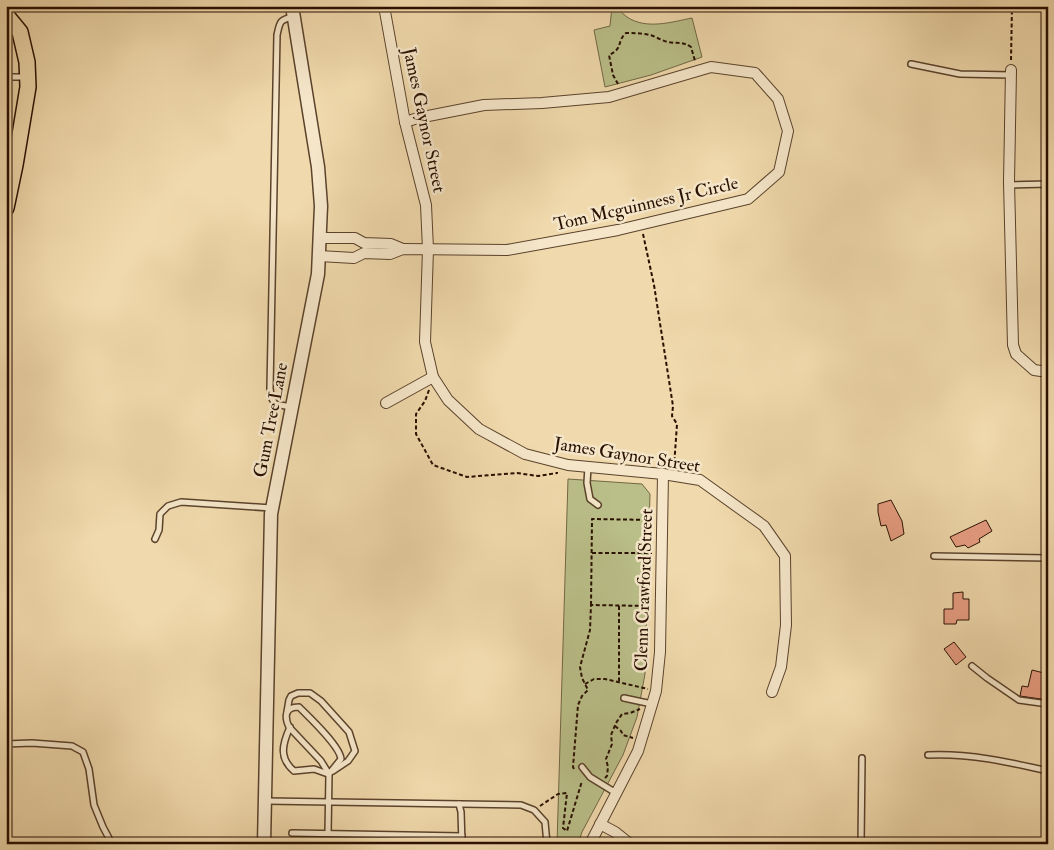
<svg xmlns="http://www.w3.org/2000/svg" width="1054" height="850" font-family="'IM FELL Double Pica',serif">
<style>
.green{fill:#babf89;stroke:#716744}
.building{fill:#e89d82;stroke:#280f00}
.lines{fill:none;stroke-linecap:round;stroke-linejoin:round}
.service-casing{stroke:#5a422b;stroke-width:8}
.minor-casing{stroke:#5a422b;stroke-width:12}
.tertiary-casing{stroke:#5a422b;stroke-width:15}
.primary-casing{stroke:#280f00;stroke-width:18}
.path{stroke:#280f00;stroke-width:2;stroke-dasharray:4 2.5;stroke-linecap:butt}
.service{stroke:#f5e6c9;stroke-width:5}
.minor{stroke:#f5e6c9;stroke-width:10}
.tertiary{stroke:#f5e6c9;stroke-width:12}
.primary{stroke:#f0d9ac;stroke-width:15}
.labels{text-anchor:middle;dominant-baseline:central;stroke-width:5;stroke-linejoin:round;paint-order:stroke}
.street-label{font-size:18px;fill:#280f00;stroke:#f5e6c9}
</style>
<rect width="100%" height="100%" fill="#f0d9ac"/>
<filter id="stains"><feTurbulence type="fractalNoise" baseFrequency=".004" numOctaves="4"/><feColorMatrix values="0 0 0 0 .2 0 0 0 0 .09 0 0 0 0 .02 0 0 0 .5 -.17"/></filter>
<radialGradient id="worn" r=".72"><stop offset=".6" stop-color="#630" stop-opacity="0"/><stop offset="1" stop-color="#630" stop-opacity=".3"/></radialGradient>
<g class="green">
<path d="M612,6H615C619,10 623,14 627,17C646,30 672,22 692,18L702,57L651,75L605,87L594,30L610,26Z"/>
<path d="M568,479L642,484L650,494L645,674L637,717L623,755L582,832L578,844H557Z"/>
</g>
<g class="building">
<path d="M891,500L902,521L904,534L891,541L886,525L881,526L878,512V504Z"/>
<path d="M986,520L992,531L979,539L980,542L968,548L965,545L956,547L950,537Z"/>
<path d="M963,592V599H969V620H957L956,624H944V609H953V593Z"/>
<path d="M954,642L966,657L956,665L944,649Z"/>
<path d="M1032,670L1048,674V700L1020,696L1022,686L1028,687Z"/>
</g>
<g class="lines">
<g class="service-casing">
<g id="service">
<path d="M911,64L960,74L1011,75"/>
<path d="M6,77H25"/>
<path d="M1009,185L1048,184"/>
<path d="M291,407L275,404L271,397L270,388L277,35C280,22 279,20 293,17"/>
<path d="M588,467L587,483L590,499L598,505"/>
<path d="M155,539L159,530L160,514L168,506L181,502L271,508"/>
<path d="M934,556L1048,558"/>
<path d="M972,666L987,678L1019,700L1048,704"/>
<path d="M624,698L652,704"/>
<path d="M287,712L289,700L291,696L298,693H310L321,701L349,732L355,751L348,761L333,771"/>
<path d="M290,727C282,745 279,758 294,771L314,769L328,774"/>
<path d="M6,744L32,743L72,746L83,752L89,769L94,805L103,827L112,844"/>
<path d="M928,755C968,753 1009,762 1048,771"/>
<path d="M582,767L590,777L616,793"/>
<path d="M266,801L521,805L534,810L545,822L547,844"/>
<path d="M459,804L461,812L462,844"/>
<path d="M292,833L462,836"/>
<path d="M328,833L329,774L321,761L289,727C284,716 285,707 299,707C309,717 340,746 341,759L329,774"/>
<path d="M861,844L862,758"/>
</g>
</g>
<g class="minor-casing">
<g id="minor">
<path d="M384,6L405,122L426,205L428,249L425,342L433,377L448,400L479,429L525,454L568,465L663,474L700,480L764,526L785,556L786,625L781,667L772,692"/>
<path d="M1011,70L1009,182L1013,345L1016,354L1034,370L1048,372"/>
<path d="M320,238H355L364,243L391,244L403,249"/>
<path d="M319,256L354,258L364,253L390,254L403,249L507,250L618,230L748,199L779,172L788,131L778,99L755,73L711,67L609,97L542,103L484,105L418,118L405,122"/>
<path d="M386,403L433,377"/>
<path d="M600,824L615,832L630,844"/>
<path d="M590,844L638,751L656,691L660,652L663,474"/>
</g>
</g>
<g class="tertiary-casing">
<path id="tertiary" d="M264,844L271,514L318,274L321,206L318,167L292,6"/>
</g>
<g class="primary-casing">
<path id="primary" d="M6,15L20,32L27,62L28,87L15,165L6,208"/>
</g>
<g class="path">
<path d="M1011,60L1012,6"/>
<path d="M618,84L613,75L609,55C624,48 616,42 626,33C635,33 644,33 653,36C658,38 663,41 668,42C678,44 682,41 691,47L695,61"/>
<path d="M643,234L654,285L673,406L672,416L677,424L674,467"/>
<path d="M429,390L425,401L416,414V434L433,465L467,477L517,473L538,476L557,473V472"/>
<path d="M592,553H652"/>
<path d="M591,605L592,519L653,520"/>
<path d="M619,606V683"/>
<path d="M585,684L594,679H605L648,689"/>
<path d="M615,726L621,731L623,735L633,738"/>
<path d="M574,769L573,767L578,705L582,696L588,690L582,678L580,667L590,630L591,605L650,606"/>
<path d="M605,778L607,776L608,767L606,759L612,744L611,735L616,723L622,714L630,713L640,709"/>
<path d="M540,806L558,794L567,793L563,828L567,831L582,781"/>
</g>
<use href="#service" class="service"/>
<use href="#minor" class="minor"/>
<use href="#tertiary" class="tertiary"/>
<use href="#primary" class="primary"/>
</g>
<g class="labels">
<g class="street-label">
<text transform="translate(424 120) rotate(78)">James Gaynor Street</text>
<text transform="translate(646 204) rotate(-13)">Tom Mcguinness Jr Circle</text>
<text transform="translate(271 420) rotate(-79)">Gum Tree Lane</text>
<text transform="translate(627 455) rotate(9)">James Gaynor Street</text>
<text transform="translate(644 590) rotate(-88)">Clenn Crawford Street</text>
</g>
</g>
<rect width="1054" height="850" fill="none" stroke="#f0d9ac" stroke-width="25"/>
<rect x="8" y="8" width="1039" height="835" fill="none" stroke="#280f00" stroke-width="2.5"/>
<rect x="12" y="12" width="1029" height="825" fill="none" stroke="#280f00"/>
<rect width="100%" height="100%" filter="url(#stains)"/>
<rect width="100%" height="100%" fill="url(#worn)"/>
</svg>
